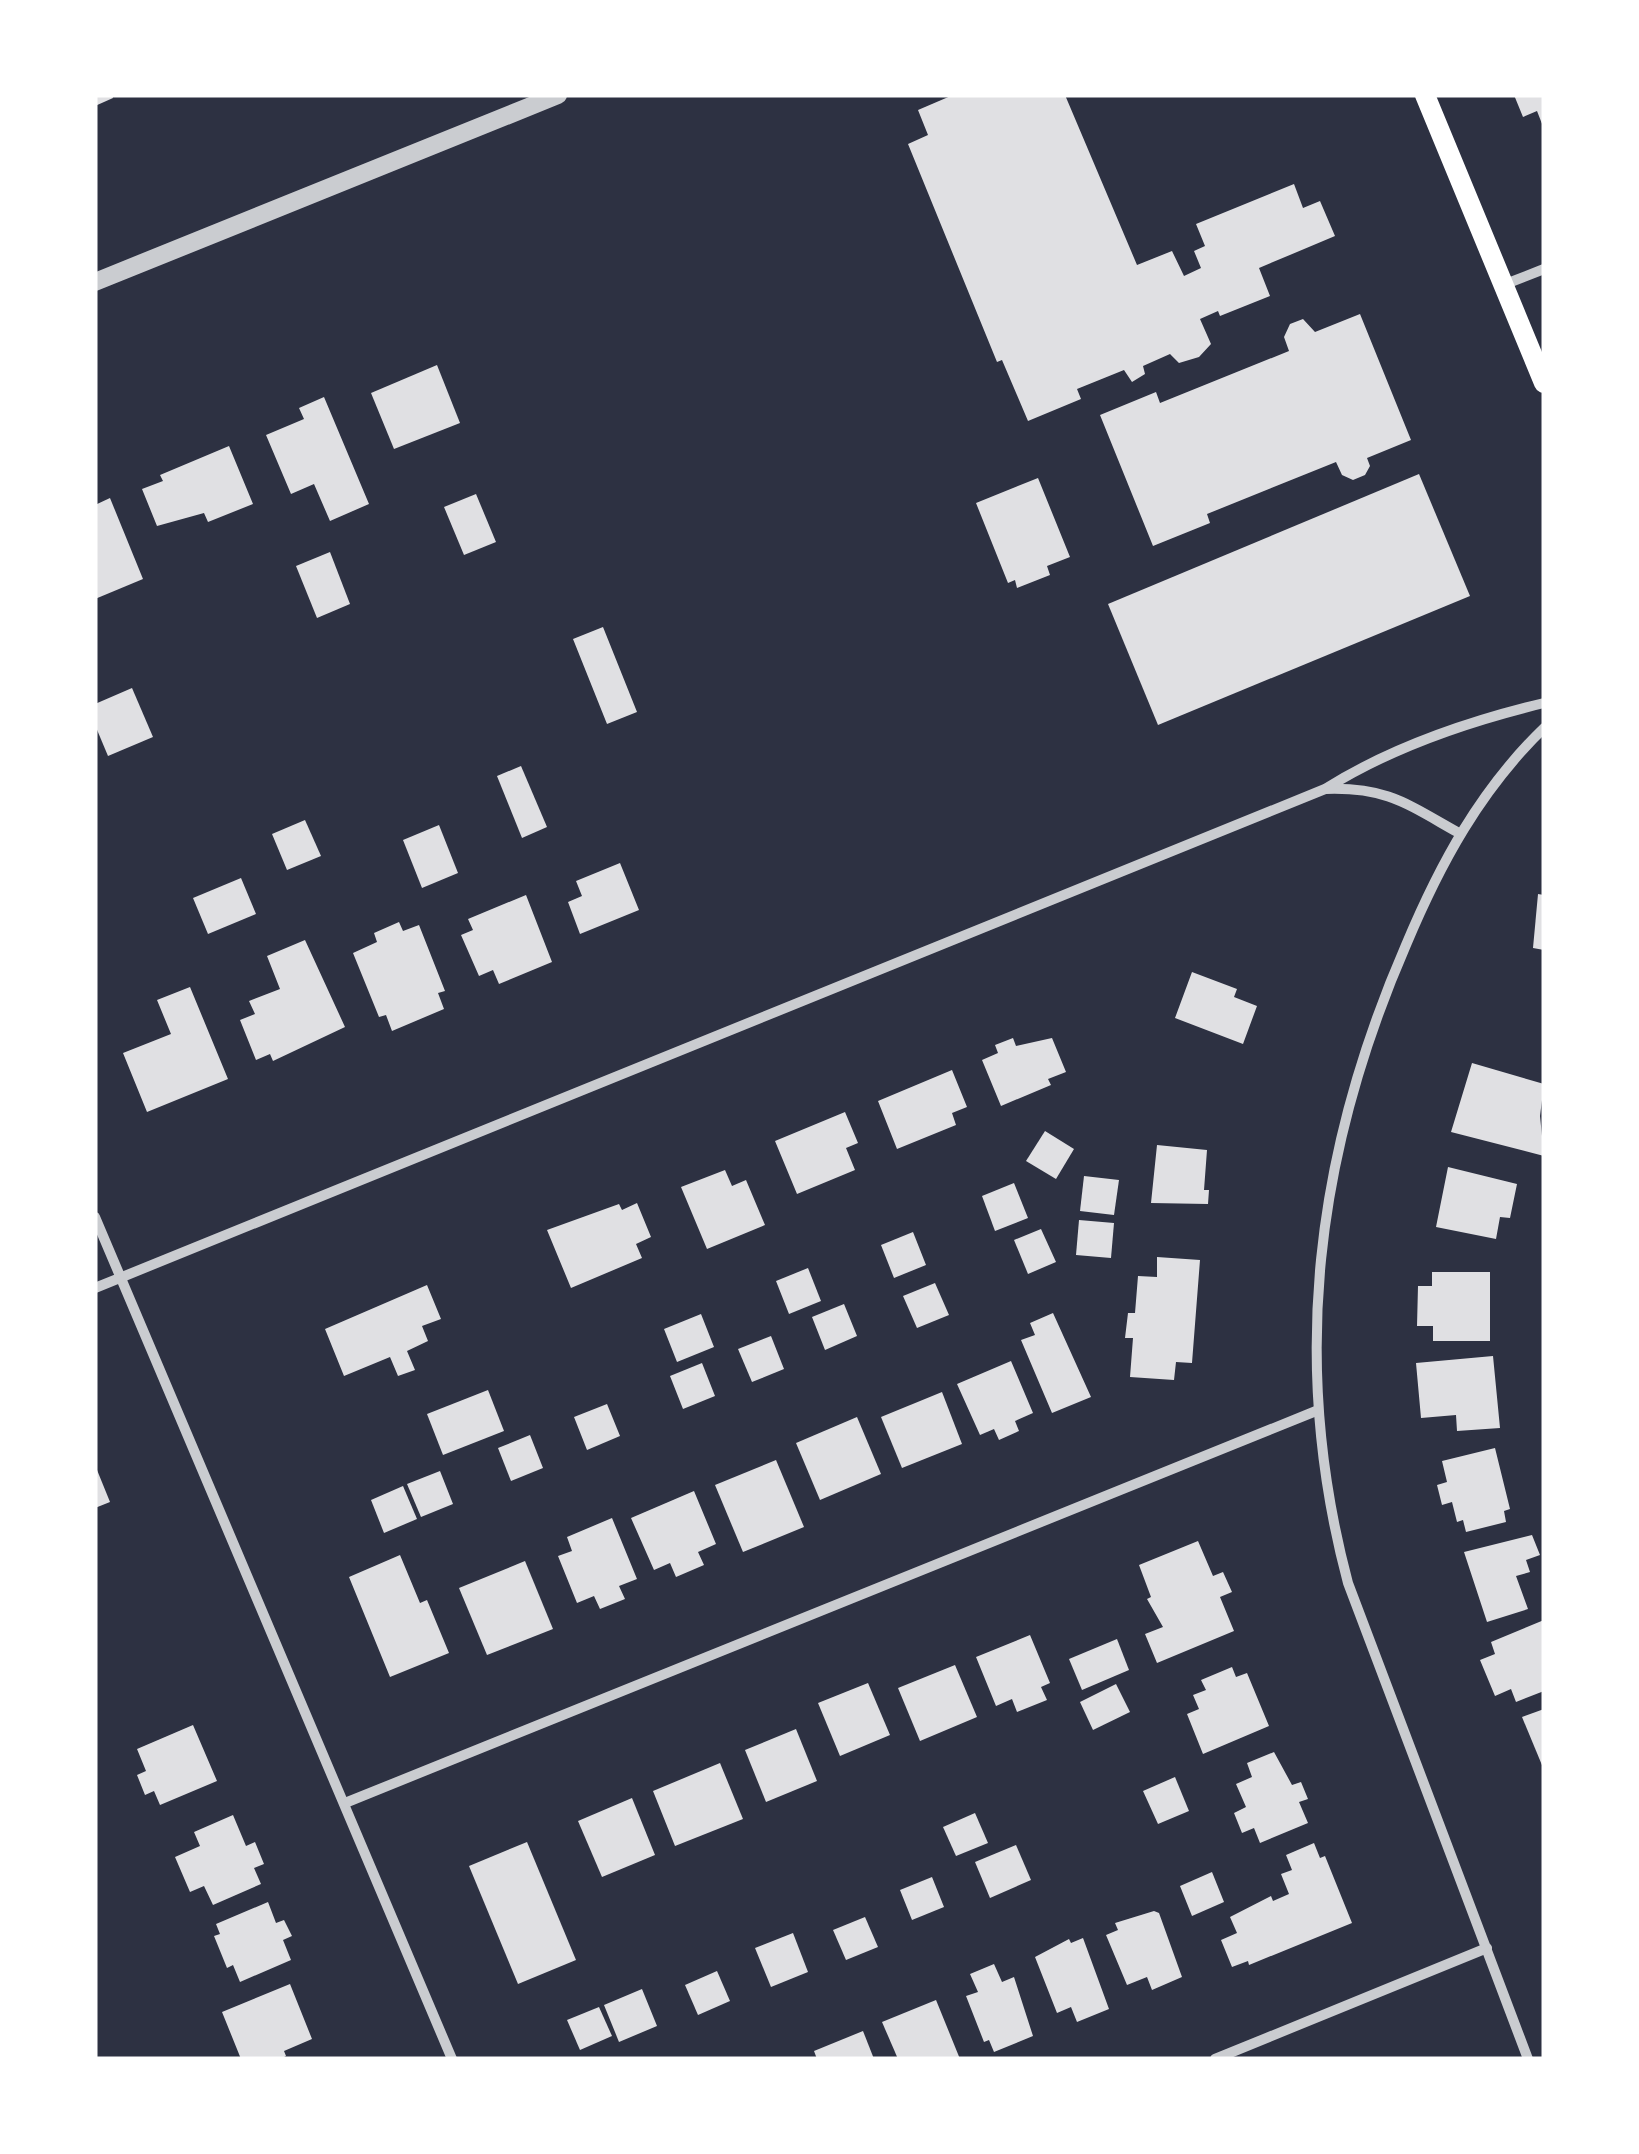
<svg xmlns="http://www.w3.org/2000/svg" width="1639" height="2154" font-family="Quicksand,sans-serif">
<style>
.building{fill:#e0e0e3}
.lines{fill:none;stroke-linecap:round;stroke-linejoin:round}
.minor{stroke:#caccd0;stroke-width:10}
.tertiary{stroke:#caccd0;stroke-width:18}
.secondary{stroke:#fff;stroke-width:20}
</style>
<rect width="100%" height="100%" fill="#2d3142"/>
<g class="building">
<path d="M95,95H112L113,98L95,106Z"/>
<path d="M953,95H1065L1137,265L1172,251L1184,276L1201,268L1194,251L1205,246L1196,224L1294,184L1303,208L1320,201L1335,236L1259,268L1270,296L1220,316L1218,311L1200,319L1211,344L1199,357L1179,363L1170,354L1143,366L1145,374L1132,382L1124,370L1077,389L1081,399L1028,421L1002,360L997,362L908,144L928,135L918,110Z"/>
<path d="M1514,95H1544V129L1537,111L1523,117Z"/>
<path d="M1360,314L1411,440L1367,458L1370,466L1365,475L1353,480L1342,475L1336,462L1207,514L1210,523L1153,546L1100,415L1156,392L1160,403L1289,351L1284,337L1290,324L1303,319L1315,332Z"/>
<path d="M437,365L460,423L394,449L371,393Z"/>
<path d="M324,397L369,504L330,521L314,484L291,494L266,435L304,419L299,408Z"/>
<path d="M229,446L253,504L208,522L204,513L157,526L142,489L163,481L160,475Z"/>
<path d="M1419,474L1470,596L1158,725L1108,604Z"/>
<path d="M1038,478L1070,557L1047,566L1050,575L1017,588L1015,580L1008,583L976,503Z"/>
<path d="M476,494L496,542L464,555L444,507Z"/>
<path d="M110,498L143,579L95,599V505Z"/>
<path d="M330,552L350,604L317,618L296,566Z"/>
<path d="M603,627L637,712L607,724L573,639Z"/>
<path d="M132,688L153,737L108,756L95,725V704Z"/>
<path d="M521,766L547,827L522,838L497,776Z"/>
<path d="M305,820L321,856L287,870L272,834Z"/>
<path d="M439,825L458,873L422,888L403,840Z"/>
<path d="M620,863L639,910L580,934L568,902L582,896L576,881Z"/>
<path d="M241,878L256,914L208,934L193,898Z"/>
<path d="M1538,894L1544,895V950L1533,948Z"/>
<path d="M526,895L552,962L499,984L493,970L479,976L461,935L473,930L468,919Z"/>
<path d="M399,922L403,931L419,925L445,991L438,993L444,1009L392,1031L386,1015L379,1017L353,953L377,942L374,933Z"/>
<path d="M305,940L345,1027L273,1061L270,1054L256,1060L240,1020L255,1014L249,1001L280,989L267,956Z"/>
<path d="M1192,972L1237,989L1234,997L1257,1006L1243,1044L1175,1018Z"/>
<path d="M190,987L228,1079L147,1112L123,1053L171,1034L157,1000Z"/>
<path d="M1013,1038L1016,1046L1052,1038L1066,1072L1048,1079L1051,1085L1001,1106L982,1060L998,1053L995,1045Z"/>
<path d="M1472,1063L1544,1084L1540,1116L1544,1156L1451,1132Z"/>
<path d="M952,1070L967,1107L952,1113L956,1125L897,1149L878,1101Z"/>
<path d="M845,1112L858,1143L846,1148L855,1170L797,1194L775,1141Z"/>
<path d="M1045,1131L1074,1149L1056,1179L1026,1161Z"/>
<path d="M1157,1145L1207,1150L1204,1190H1209L1208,1204L1151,1203Z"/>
<path d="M1448,1167L1517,1184L1510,1218L1500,1217L1496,1239L1436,1227Z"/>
<path d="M725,1170L732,1186L746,1180L765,1225L707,1249L681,1187Z"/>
<path d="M1084,1176L1119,1180L1114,1215L1080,1211Z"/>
<path d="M1014,1183L1028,1218L995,1231L982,1196Z"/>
<path d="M637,1203L651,1237L636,1244L642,1258L571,1288L547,1230L619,1204L622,1210Z"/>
<path d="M1079,1220L1114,1223L1111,1258L1076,1255Z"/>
<path d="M1041,1229L1056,1262L1028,1274L1014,1240Z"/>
<path d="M913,1232L926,1265L894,1278L881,1245Z"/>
<path d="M1157,1257L1200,1260L1192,1363L1176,1362L1174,1380L1130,1377L1133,1338H1125L1128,1313H1135L1138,1276L1157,1277Z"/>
<path d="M808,1268L821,1301L789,1314L776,1281Z"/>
<path d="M1432,1272H1490V1341H1433V1326H1417L1418,1286H1432Z"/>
<path d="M935,1283L949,1315L917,1328L903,1296Z"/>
<path d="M427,1285L441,1319L422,1326L428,1341L407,1351L415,1370L398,1376L390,1357L344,1376L325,1329Z"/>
<path d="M844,1304L857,1336L825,1350L812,1317Z"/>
<path d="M1053,1313L1091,1397L1052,1413L1021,1340L1035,1335L1030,1323Z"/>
<path d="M701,1314L714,1347L677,1362L664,1329Z"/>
<path d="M771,1336L784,1369L752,1382L738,1349Z"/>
<path d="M1493,1356L1500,1428L1457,1431L1456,1415L1421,1418L1416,1363Z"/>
<path d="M1011,1361L1033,1413L1015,1421L1019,1431L999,1440L994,1429L980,1435L957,1384Z"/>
<path d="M702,1363L715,1396L683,1409L670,1376Z"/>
<path d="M488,1390L504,1431L443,1455L427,1414Z"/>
<path d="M942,1392L962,1444L902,1468L881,1417Z"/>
<path d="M607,1404L620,1436L587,1450L574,1417Z"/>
<path d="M857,1417L881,1474L820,1500L796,1443Z"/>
<path d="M530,1435L543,1468L511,1481L498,1448Z"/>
<path d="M1495,1448L1510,1509L1504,1511L1506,1522L1466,1532L1463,1520L1457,1522L1452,1502L1442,1505L1437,1485L1447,1482L1442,1461Z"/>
<path d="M776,1460L804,1527L743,1552L715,1485Z"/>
<path d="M95,1465L110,1502L95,1508Z"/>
<path d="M440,1471L453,1504L421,1517L407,1484Z"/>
<path d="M403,1486L417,1519L384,1533L371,1500Z"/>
<path d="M694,1491L716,1544L698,1552L704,1565L676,1577L670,1563L654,1570L631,1518Z"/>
<path d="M612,1518L637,1579L619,1586L625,1599L600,1609L594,1596L577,1603L558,1556L572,1551L567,1537Z"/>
<path d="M1532,1535L1540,1555L1526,1560L1530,1572L1516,1576L1528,1609L1487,1622L1464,1552Z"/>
<path d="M1198,1541L1213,1576L1223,1572L1232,1592L1220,1597L1234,1631L1157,1663L1145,1634L1163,1627L1147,1599L1151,1597L1139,1565Z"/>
<path d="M400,1555L420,1603L427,1600L449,1653L390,1677L349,1577Z"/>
<path d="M525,1561L553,1629L487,1655L459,1588Z"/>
<path d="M1544,1620V1691L1516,1702L1511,1689L1495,1696L1480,1660L1495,1654L1491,1642Z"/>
<path d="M1030,1635L1050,1683L1041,1687L1047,1700L1017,1712L1012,1699L996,1706L976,1657Z"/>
<path d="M1117,1639L1129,1670L1082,1690L1069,1659Z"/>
<path d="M955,1665L977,1717L920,1741L898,1688Z"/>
<path d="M1232,1667L1236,1677L1247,1673L1269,1726L1203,1754L1187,1714L1199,1709L1193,1695L1206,1690L1201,1680Z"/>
<path d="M868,1683L890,1735L840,1756L818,1703Z"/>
<path d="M1116,1684L1130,1712L1093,1730L1080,1702Z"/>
<path d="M1544,1709V1770L1522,1717Z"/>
<path d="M193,1725L217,1781L160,1805L154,1791L145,1795L137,1775L146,1771L137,1749Z"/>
<path d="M796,1729L817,1781L766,1802L745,1750Z"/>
<path d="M1274,1752L1292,1785L1301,1782L1308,1799L1299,1802L1308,1823L1260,1843L1254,1828L1242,1833L1234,1813L1246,1807L1236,1784L1252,1777L1247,1763Z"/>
<path d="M720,1763L743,1819L675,1846L653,1791Z"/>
<path d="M1175,1777L1189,1811L1158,1824L1143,1791Z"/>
<path d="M632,1798L655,1855L602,1877L578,1821Z"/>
<path d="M975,1813L988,1843L956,1856L943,1827Z"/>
<path d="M233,1815L246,1846L255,1842L264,1864L254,1868L261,1884L213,1905L204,1886L190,1892L175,1857L200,1846L194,1832Z"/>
<path d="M527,1842L576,1960L518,1984L469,1866Z"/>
<path d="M1314,1843L1320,1858L1325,1856L1352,1923L1249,1965L1248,1961L1232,1967L1221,1940L1237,1933L1230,1917L1271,1896L1273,1901L1289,1894L1281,1874L1292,1870L1286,1855Z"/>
<path d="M1016,1845L1031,1880L990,1898L975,1862Z"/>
<path d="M1212,1872L1224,1902L1192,1916L1180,1886Z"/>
<path d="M932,1877L944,1907L912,1920L900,1890Z"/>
<path d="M268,1902L276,1923L284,1920L292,1936L283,1940L291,1960L240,1982L233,1965L227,1968L214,1936L220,1934L216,1924Z"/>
<path d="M1154,1911L1159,1913L1182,1977L1152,1990L1147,1977L1127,1985L1106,1935L1118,1930L1115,1923Z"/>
<path d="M865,1917L878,1947L846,1960L833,1930Z"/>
<path d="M793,1933L808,1972L771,1987L755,1948Z"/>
<path d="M1083,1938L1109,2009L1077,2022L1071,2007L1057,2013L1035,1957L1069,1939L1071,1943Z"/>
<path d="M994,1964L1002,1982L1014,1977L1033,2036L994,2052L989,2040L984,2042L966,1996L978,1992L970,1974Z"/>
<path d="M717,1971L730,2001L698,2015L685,1985Z"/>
<path d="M290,1984L312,2039L284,2051L286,2056L280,2059H241L222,2012Z"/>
<path d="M642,1989L657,2026L619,2042L604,2005Z"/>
<path d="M936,2000L960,2059H898L882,2022Z"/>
<path d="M599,2007L612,2036L580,2050L567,2020Z"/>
<path d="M863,2031L874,2059H817L814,2051Z"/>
</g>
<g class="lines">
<g class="minor">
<path d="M1503,285L1544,269"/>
<path d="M1326,789C1387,787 1407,804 1459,833"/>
<path d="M95,1217L452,2059"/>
<path d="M95,1288L1325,789C1390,748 1469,721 1544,703"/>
<path d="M345,1803L1316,1411"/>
<path d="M1215,2059L1487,1948"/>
<path d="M1528,2059L1348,1583C1289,1362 1316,1152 1406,945C1440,864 1480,790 1544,728"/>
</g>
<path class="tertiary" d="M95,282L558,95"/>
<path class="secondary" d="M1425,95L1544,383"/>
</g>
<rect width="1639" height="2154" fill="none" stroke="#ffffff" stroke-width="195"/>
</svg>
